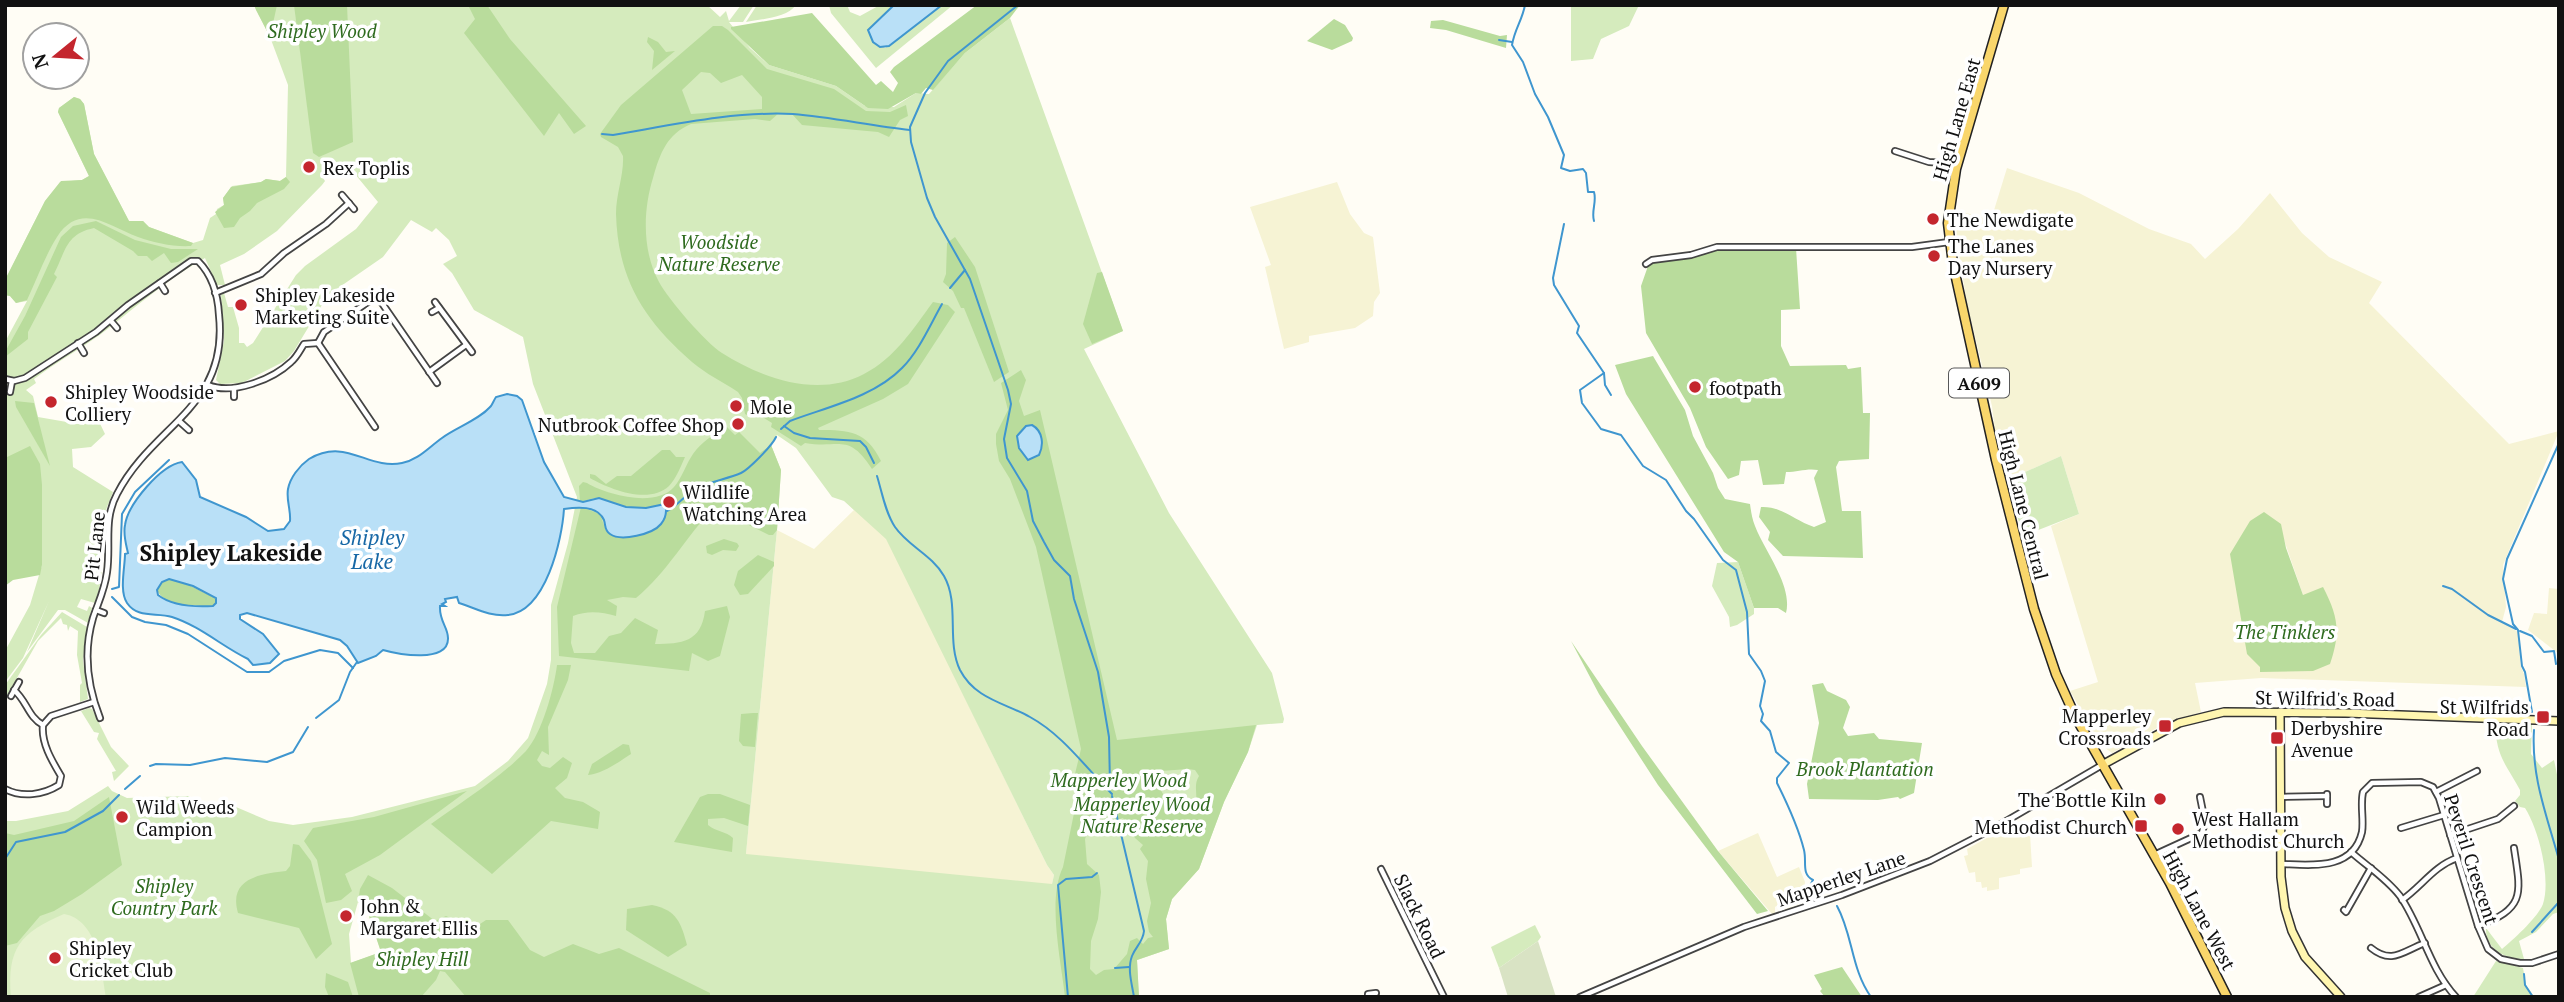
<svg xmlns="http://www.w3.org/2000/svg" width="2564" height="1002" font-family="'PT Serif',serif">
<style>
.farmland{fill:#f6f3d4;fill-rule:evenodd}
.green{fill:#d5ebbd;fill-rule:evenodd}
.forest{fill:#b9dc9c;fill-rule:evenodd}
.cemetery{fill:#d9e3c4}
.pitch{fill:#e6f2cf}
.water{fill:#b9e0f7;stroke:#3f96cf;stroke-width:2;fill-rule:evenodd}
.lines{fill:none;stroke-linecap:round;stroke-linejoin:round}
.stream{stroke:#3f96cf;stroke-width:2}
.street-casing{stroke:#444;stroke-width:8}
.secondary-casing{stroke:#333;stroke-width:10}
.primary-casing{stroke:#222;stroke-width:11}
.street{stroke:#fff;stroke-width:4.5}
.secondary{stroke:#fff6b0;stroke-width:7}
.primary{stroke:#f9d66b;stroke-width:8}
.poi-dot{fill:#c4262e;stroke:#fff;stroke-width:2.5}
.labels{text-anchor:middle;dominant-baseline:central;stroke-width:7;stroke-linejoin:round;paint-order:stroke}
.shield{fill:#fff;stroke:#585858;stroke-width:2}
.shield-label{font-size:18px;font-weight:bold;fill:#111}
.park-label{font-size:19px;font-style:italic;fill:#2f6b1f;stroke:#fff}
.street-label{font-size:19px;fill:#111;stroke:#fff}
.poi-label{font-size:19px;fill:#111;stroke:#fff;text-anchor:start}
.water-label{font-size:21px;font-style:italic;fill:#1768a6;stroke:#fff}
.quarter-label{font-size:23px;font-weight:bold;fill:#111;stroke:#fff}
</style>
<rect width="100%" height="100%" fill="#fffdf5"/>
<g class="farmland">
<path d="M2007,168L2079,193L2149,229L2191,244L2205,259L2238,229L2270,193L2302,233L2329,257L2382,282L2369,303L2509,444L2559,431L2503,565L2506,607L2502,622L2518,632L2521,667L2524,674L2526,687L2261,678L2195,683L2201,712L2164,724L2112,753L2101,745L2070,691L2098,682L2051,526L2079,514L2061,456L2007,480L2005,478L1995,431L1992,406L1967,304L1957,241L1956,210L1991,220ZM2283,537L2303,595L2260,671V668Z"/>
<path d="M1337,182L1350,214L1364,233L1373,237L1380,293L1374,302L1373,316L1355,328L1309,336V342L1284,349L1265,267L1271,265L1250,207Z"/>
<path d="M873,476L966,700L1047,865L1054,875L1052,884L710,997L746,854L777,530L814,549L854,510L844,500Z"/>
<path d="M2549,588L2559,589V654L2528,630L2534,613L2547,614Z"/>
<path d="M2014,823L2019,835L2030,834L2032,867L2020,869V874L1999,878V889L1987,891V887L1982,888L1981,882H1976L1975,872L1969,873L1964,856L1968,855L1967,849Z"/>
<path d="M1758,833L1777,877L1799,867L1805,882L1804,892L1798,905L1785,910L1782,904L1778,905L1775,907V913L1772,914L1718,851Z"/>
</g>
<g class="green">
<path d="M254,5H707L720,17L726,11L729,21L741,5H754L743,22H729L750,48L769,65L836,86L865,106L894,107L916,93L929,94L965,53L1010,18L1123,331L1084,349L1169,513L1272,673L1284,719L1283,723L1257,725L1248,752L1224,802L1199,869L1172,899L1166,919L1169,949L1137,960L1139,997H5V821H16L68,811L108,786L112,791L127,798L188,796L201,803L236,807L269,821L293,825L352,817L475,786L508,761L528,738L547,684L551,660V605L568,543L577,497L533,384L523,337L474,310L452,273L443,264L457,256L449,240L436,228L432,232L411,220L383,257L328,295L294,351L285,361L242,383L220,384L216,380L224,341L221,295L224,293L228,307H233L239,328V343H244L247,347L253,343L296,275L305,266L356,229L378,202L350,168L341,164L323,178L325,181L322,185L277,231L244,254L220,265L225,285H217L205,258C167,279 135,308 101,334C79,350 55,363 34,379L36,383L26,390L33,396L38,417L84,425L93,409L105,434L91,447L72,449L73,467L113,492C110,501 105,509 104,519C99,551 107,569 95,603L81,599L77,607L87,611L89,606L92,608L88,623L65,610H58L27,652L49,601L23,658L5,682V651L30,605L42,565L5,500V342L27,301L16,303L10,296L5,295V280L45,201L60,182L82,180L89,176L58,112L59,108L74,97L80,99L84,104L94,154L129,221H143L149,227L193,243L203,240L210,218L216,214L217,209L224,205L223,198L232,186L261,182L266,179L280,181L286,177L288,85L270,37ZM777,435L796,448L832,497L844,501L886,539L1047,865L1054,875L1052,884L746,854L777,530L781,470L771,445ZM358,902L367,910L381,952L351,963L349,934Z"/>
<path d="M757,5H796C787,18 761,19 746,22Z"/>
<path d="M829,5H847L850,12L860,16L880,5H899L873,29L868,31L885,48L942,5H953L876,68L831,13Z"/>
<path d="M1571,5H1639L1629,26L1601,39L1593,59L1571,61Z"/>
<path d="M2061,456L2079,514L2023,536L2007,480Z"/>
<path d="M1738,562L1754,608V614L1737,625L1730,627L1729,617L1712,586L1717,563Z"/>
<path d="M62,612L87,627L83,660L88,699L80,702V685L82,683L77,655L78,631L70,626L68,631L67,625L63,624L61,618L38,641L5,699V685L8,681L41,635Z"/>
<path d="M89,708L92,709L111,747L129,766L114,781L112,772L116,771L97,739L99,733L94,732L81,711Z"/>
<path d="M2495,721L2532,723L2531,754L2542,768L2554,760L2559,784V912L2553,914L2536,932L2519,941L2524,959C2505,959 2485,949 2486,928L2502,949C2513,940 2538,917 2543,904C2551,879 2539,830 2525,808L2520,807L2515,801L2520,795V790C2504,761 2496,756 2495,721Z"/>
<path d="M1535,925L1541,937L1538,941L1499,968L1491,947Z"/>
<path d="M2496,961L2523,968L2526,985L2533,995L2559,997H2473Z"/>
</g>
<g class="forest">
<path d="M254,5H277L270,37L256,10Z"/>
<path d="M294,5H347L353,142L319,157L313,153Z"/>
<path d="M468,5H487L510,39L586,126L574,134L559,113L544,136L464,33L475,19Z"/>
<path d="M977,5H1020L1010,18L965,53L933,90L926,88L921,94L916,93L888,109L868,108L836,86L769,65L731,29V27L812,13L876,85L881,81L893,92L898,83L890,72L894,67Z"/>
<path d="M1334,19L1345,25L1353,38L1352,41L1332,50L1307,41Z"/>
<path d="M1443,20L1500,36L1507,35L1506,48L1446,30L1430,28L1431,21Z"/>
<path d="M713,26H722L728,30L767,69L834,89L866,111L890,112L906,105L908,116L900,120L889,137L878,132L802,125L791,113H779L770,121L755,119L691,124C667,134 660,153 653,178C643,210 642,251 659,282C668,299 706,343 722,353C763,379 818,398 864,374C895,358 913,329 933,302L948,305L955,312L908,384L883,399L818,428L819,430C850,430 866,431 881,461L872,469C848,432 840,449 805,443L801,446L771,427L772,423L753,411L749,416L745,414L742,398L738,392C723,382 706,374 692,362C644,320 618,280 616,214C616,194 624,175 623,156L618,147L601,137L600,134L621,105ZM701,72L710,73L721,83L742,75L762,97V109L691,114L682,90Z"/>
<path d="M648,37L658,42L666,52L675,51L652,70L654,51L647,42Z"/>
<path d="M74,97L80,99L84,104L94,154L129,221H143L149,227L193,243L191,246C173,247 155,243 138,237C111,228 81,200 57,237C45,256 37,279 27,300L16,303L10,296L5,295V280L45,201L61,181L82,180L89,176L58,112L59,108Z"/>
<path d="M286,177L290,182L284,189L257,203L250,211L240,218L234,227L224,228L215,212L224,205L223,198L231,187L261,182L266,179L280,181Z"/>
<path d="M96,221L135,240L171,249H198L178,262L171,263L164,253L152,261L147,256H138L133,251L94,228C66,234 66,250 54,274L57,277L28,332V339L5,357V352L25,316L61,237L73,226Z"/>
<path d="M955,237L975,267L1009,372L994,382L964,308H961L953,291L943,282L946,274L947,243Z"/>
<path d="M1796,248L1800,309L1781,310V346L1790,366L1846,365L1848,369L1861,367L1863,413H1870L1869,459L1839,461L1836,467L1842,511H1861L1863,558L1783,556L1768,540L1770,532L1759,517L1761,507C1781,506 1794,520 1814,527L1826,522L1814,478L1818,470C1807,468 1798,472 1786,472L1784,484L1763,485L1758,460L1741,461L1739,475L1728,479L1706,447L1690,408L1646,333L1641,286L1648,266L1653,261L1692,258L1717,249Z"/>
<path d="M1102,272L1123,331L1092,344L1083,324L1097,273Z"/>
<path d="M1653,356L1685,410L1693,436L1713,473L1718,488L1725,499L1750,504C1751,511 1752,519 1755,526C1764,550 1793,586 1786,613L1778,608H1754L1738,562L1724,552L1626,394L1615,365Z"/>
<path d="M1021,370L1026,380L1019,401L1024,416L1040,410L1117,740L1256,725L1248,752L1224,802L1199,869L1172,899L1166,919L1169,949L1137,960L1139,997H1065C1061,960 1047,900 1063,867L1080,784L1074,778L1081,749L1036,547L1010,479L999,461L996,444V434L1008,410L1001,383ZM1188,769L1195,770L1199,776C1192,787 1200,798 1194,809C1172,805 1160,799 1157,776L1161,771ZM1123,818L1135,838L1143,845L1140,849L1148,861L1146,879L1151,903L1147,921L1149,932L1153,937L1148,938L1143,944L1137,938L1130,941L1127,954L1114,969L1104,970L1096,975L1090,969L1091,941L1098,919L1101,892L1099,875L1087,864L1085,839L1089,829Z"/>
<path d="M15,401L34,403L50,466L16,407Z"/>
<path d="M726,426L735,435L739,432L760,453L771,445L781,470L777,530L773,535H769L714,508C686,536 667,573 636,598L623,597L607,600L617,606L616,616C602,612 588,610 573,616L571,643L574,653H595L609,636L621,633L635,618L658,630L655,644C682,644 701,642 705,611L727,606L730,617L720,656L708,661L692,653L689,671L559,656L557,607L581,507L600,514L606,531L619,538L658,528L660,505L646,508L626,507L594,498L580,502L579,486L583,482L587,483C607,495 656,508 674,487C682,478 686,464 693,454C701,442 715,434 726,426Z"/>
<path d="M30,446L40,464L42,485V565L40,575L13,580L5,586V458Z"/>
<path d="M662,450H670L676,457H685C681,466 676,479 669,486C649,505 609,489 590,478V474L595,475L606,484L617,476H631Z"/>
<path d="M2264,512L2281,524L2286,548L2303,595L2323,587C2338,616 2341,632 2330,664L2313,671L2260,672V667L2247,654L2230,554L2250,521Z"/>
<path d="M724,539L737,543L739,546L736,551L723,550L712,555L707,553L706,546Z"/>
<path d="M758,555L774,562V566L748,594L740,595L734,585L738,571Z"/>
<path d="M169,579L183,582L215,598L216,604L213,606C197,606 164,607 157,590L163,581Z"/>
<path d="M1571,641L1642,746L1718,851L1768,911L1757,914L1658,785L1599,694Z"/>
<path d="M557,665H571L568,680L548,727L549,755L542,751L537,760L542,766L550,768L563,757L572,763L567,778L555,788L565,798L583,802L600,812L598,829L551,821L492,874L431,824C463,801 499,779 526,751C542,733 554,689 557,665Z"/>
<path d="M1823,683L1827,691L1846,700L1850,707L1843,728L1848,736L1874,733L1879,739L1922,743L1914,793L1900,799L1898,797L1878,800L1809,799L1807,784L1819,723L1812,685Z"/>
<path d="M753,713H758L755,747L743,746L739,741L741,714Z"/>
<path d="M623,744L629,745L631,754C619,762 602,774 588,775L592,764Z"/>
<path d="M467,791L380,855L345,874L352,891L341,900L326,903L317,860L304,841L313,828L374,817Z"/>
<path d="M708,794H720L750,805L748,826L724,818L708,819V825C716,832 726,831 733,838L732,852L674,842L700,797Z"/>
<path d="M109,797L122,865L82,894L54,911L40,916L17,943L5,946V833L14,835L74,821Z"/>
<path d="M293,844L299,845L311,861L332,944L316,959L299,928L238,913C228,878 260,874 286,871L290,866Z"/>
<path d="M368,875L392,888L435,921L446,916L461,923L477,926L486,920H508L530,950L544,957L573,944L599,954L619,948L710,993V997H466L445,972L440,971L436,980L421,997H359L350,963L381,952L367,910L358,901L360,889Z"/>
<path d="M652,905C677,910 681,923 687,945L668,957L626,930L627,909Z"/>
<path d="M1842,967L1862,997H1825L1820,991L1822,989L1814,975Z"/>
<path d="M326,973L348,982L353,997H329L325,987Z"/>
</g>
<path class="cemetery" d="M1538,941L1556,997H1508L1499,968Z"/>
<path class="pitch" d="M64,914C98,920 101,968 106,997H11C7,948 20,933 64,914Z"/>
<g class="water">
<path d="M894,5H942L889,46L880,47L873,42L868,30Z"/>
<path d="M507,394L517,396L522,400L544,462L564,497L583,502L599,498L626,507L646,508L665,504C667,511 666,518 661,524C653,534 621,542 610,534C604,530 606,526 604,520C597,505 577,507 564,509C562,540 546,611 508,615C490,617 475,608 459,603L457,597L445,599L446,602L442,604L445,606H440C439,621 448,627 448,638C449,664 397,654 383,650L376,656L358,663L347,646L340,640L247,613L240,615V619L263,634L279,654L270,663L253,665L248,659C223,647 200,626 172,617C156,612 138,619 127,603C119,591 125,567 125,554L128,553C126,544 123,535 125,525C128,504 161,465 182,462L196,480L200,497L246,517L268,531L284,529L290,521C291,510 286,500 288,489C290,478 299,466 309,459C346,437 368,470 402,463C418,460 428,448 442,438C457,427 479,420 491,406C493,403 494,400 496,397ZM169,579L193,586L216,598V603L213,606C195,607 172,606 158,595L157,590L162,582Z"/>
<path d="M1032,425C1043,431 1044,445 1039,455L1028,460L1019,448L1017,436L1026,426Z"/>
</g>
<g class="lines">
<g class="stream">
<path d="M1018,5L948,61L925,93L910,127L911,142L927,198L935,217L970,279L1008,390L1011,404L1004,439L1007,458L1027,491L1033,521L1044,542L1054,560L1070,576L1074,599L1098,672L1109,737L1110,785"/>
<path d="M1525,5C1522,21 1515,28 1512,45L1523,62L1535,94L1548,117L1564,155L1561,168L1570,171L1583,169L1586,173L1588,192H1594C1597,202 1591,211 1594,221"/>
<path d="M1499,40L1512,42"/>
<path d="M602,134L613,135C672,125 733,111 793,114C832,117 871,126 910,130"/>
<path d="M1564,224L1553,278L1554,285L1579,326L1577,333L1604,373L1605,385L1611,395"/>
<path d="M950,288L965,270"/>
<path d="M1604,373L1580,390L1582,403L1601,429L1621,435L1643,466L1666,480L1686,511L1694,519L1723,560L1736,570L1747,612L1749,654L1761,671L1765,681L1760,706L1763,714L1761,721L1770,731L1776,752L1789,763L1777,778V783C1788,805 1798,826 1804,850C1807,862 1801,874 1813,880L1803,899"/>
<path d="M784,426L794,433L810,438L860,441L866,447L874,463"/>
<path d="M781,429L790,421C827,407 874,397 902,368C919,351 930,325 942,304"/>
<path d="M877,476C882,492 885,512 895,527C908,546 932,555 944,576C960,604 946,641 960,670C975,699 1005,703 1030,717C1063,735 1086,768 1112,794"/>
<path d="M667,511C679,505 685,494 698,488C712,481 727,479 741,473C748,470 772,446 776,437"/>
<path d="M2443,586L2452,589L2488,615L2516,629"/>
<path d="M112,589L119,587L122,514L135,492L169,460"/>
<path d="M112,597L132,617L145,622L166,625L188,634L247,672H269L284,661L320,650L338,653L353,668"/>
<path d="M2520,631L2532,636L2544,652L2554,651L2556,664"/>
<path d="M2532,712L2525,672L2522,666L2518,630L2513,624L2503,579L2507,559L2559,443"/>
<path d="M316,718L339,700L350,672L357,662"/>
<path d="M2534,730C2531,777 2547,816 2559,860"/>
<path d="M150,766L156,764L190,765L225,758L267,762L293,752L308,727"/>
<path d="M125,789L140,776"/>
<path d="M1112,796L1144,931C1143,942 1136,946 1132,956C1127,969 1132,984 1134,997"/>
<path d="M5,859L16,842L65,832L103,811L119,795"/>
<path d="M1837,906C1853,935 1851,969 1871,997"/>
<path d="M2532,932L2559,902"/>
<path d="M1115,968L1129,967"/>
<path d="M2524,974L2525,985L2533,997"/>
<path d="M1068,997L1058,885L1066,879L1092,877L1097,873"/>
</g>
<g class="street-casing">
<g id="street">
<path d="M1895,151L1929,162L1957,164"/>
<path d="M342,195L354,209"/>
<path d="M1646,264L1652,260L1691,255L1717,247H1912L1949,242"/>
<path d="M160,283L165,291"/>
<path d="M215,293L261,274L284,253L326,224L349,203"/>
<path d="M435,302L472,352"/>
<path d="M432,312L439,308"/>
<path d="M111,321L117,328"/>
<path d="M78,343L84,353"/>
<path d="M318,343L324,332L377,296L437,383"/>
<path d="M318,343L375,427"/>
<path d="M429,372L466,345"/>
<path d="M5,379L14,381L25,378L96,332L128,305L191,261H198C212,275 218,296 219,315C229,408 153,424 117,494C103,520 111,545 107,572C105,589 98,603 93,618C83,652 87,685 100,718"/>
<path d="M208,385C232,395 272,380 291,362C297,357 300,350 304,344L318,343"/>
<path d="M234,388V397"/>
<path d="M10,392L12,381"/>
<path d="M179,421L189,430"/>
<path d="M96,610L104,613"/>
<path d="M14,690C27,701 28,717 43,725"/>
<path d="M11,696L19,682"/>
<path d="M5,789C22,798 43,795 59,785L61,776C52,761 41,743 43,725L51,716L94,702"/>
<path d="M2436,792L2477,771"/>
<path d="M2327,794V804"/>
<path d="M2280,797L2327,796"/>
<path d="M2401,828L2444,815"/>
<path d="M2450,835L2498,819L2514,806"/>
<path d="M2351,852C2368,867 2386,878 2400,896C2422,928 2429,968 2456,997"/>
<path d="M2154,855L2202,833L2205,822L2200,797"/>
<path d="M2281,864C2311,865 2353,871 2362,832C2364,819 2360,805 2363,792L2372,783L2421,782L2433,787L2439,798L2478,926L2488,949L2501,959L2520,963H2532L2559,954"/>
<path d="M1381,869L1444,997"/>
<path d="M2402,900C2422,886 2434,866 2457,858"/>
<path d="M2344,910L2346,912L2371,868"/>
<path d="M2478,926C2526,908 2521,894 2514,848"/>
<path d="M2371,948C2392,965 2403,951 2425,943"/>
<path d="M1368,997V994L1376,993"/>
<path d="M1580,997L1744,927L1842,895L1930,861L1996,827L2102,765"/>
<path d="M2419,997L2446,985"/>
</g>
</g>
<g class="secondary-casing">
<g id="secondary">
<path d="M2280,712L2281,877L2285,908L2292,931L2305,957L2341,997"/>
<path d="M2102,765L2179,723L2224,712L2346,713L2559,721"/>
</g>
</g>
<g class="primary-casing">
<path id="primary" d="M2004,5L1956,169L1948,223L1953,264L1996,460L2034,609L2056,674L2075,716L2170,883L2227,997"/>
</g>
<use href="#street" class="street"/>
<use href="#secondary" class="secondary"/>
<use href="#primary" class="primary"/>
</g>
<g class="poi-dot">
<circle cx="309" cy="167" r="7"/>
<circle cx="1933" cy="219" r="7"/>
<circle cx="1934" cy="256" r="7"/>
<circle cx="241" cy="305" r="7"/>
<circle cx="1695" cy="387" r="7"/>
<circle cx="51" cy="402" r="7"/>
<circle cx="736" cy="406" r="7"/>
<circle cx="738" cy="424" r="7"/>
<circle cx="669" cy="502" r="7"/>
<rect x="2536" y="710" width="14" height="14" rx="3.5"/>
<rect x="2158" y="719" width="14" height="14" rx="3.5"/>
<rect x="2270" y="731" width="14" height="14" rx="3.5"/>
<circle cx="2160" cy="799" r="7"/>
<circle cx="122" cy="817" r="7"/>
<rect x="2134" y="819" width="14" height="14" rx="3.5"/>
<circle cx="2178" cy="829" r="7"/>
<circle cx="346" cy="916" r="7"/>
<circle cx="55" cy="958" r="7"/>
</g>
<g class="labels">
<rect class="shield" x="1949" y="368.5" width="60" height="29" rx="5"/>
<g class="shield-label">
<text x="1979" y="383">A609</text>
</g>
<g class="park-label">
<text x="322" y="30">Shipley Wood</text>
<text x="719" y="241">Woodside<tspan x="719" dy="22">Nature Reserve</tspan></text>
<text x="2285" y="631">The Tinklers</text>
<text x="1865" y="768">Brook Plantation</text>
<text x="1119" y="779">Mapperley Wood</text>
<text x="1142" y="803">Mapperley Wood<tspan x="1142" dy="22">Nature Reserve</tspan></text>
<text x="164" y="885">Shipley<tspan x="164" dy="22">Country Park</tspan></text>
<text x="422" y="958">Shipley Hill</text>
</g>
<g class="street-label">
<text transform="translate(1956 119) rotate(-74)">High Lane East</text>
<text transform="translate(2024 505) rotate(76)">High Lane Central</text>
<text transform="translate(94 546) rotate(-84)">Pit Lane</text>
<text transform="translate(2325 698) rotate(1)">St Wilfrid's Road</text>
<text transform="translate(2472 859) rotate(72)">Peveril Crescent</text>
<text transform="translate(1841 878) rotate(-19)">Mapperley Lane</text>
<text transform="translate(2200 910) rotate(62)">High Lane West</text>
<text transform="translate(1420 916) rotate(64)">Slack Road</text>
</g>
<g class="poi-label">
<text x="323" y="167">Rex Toplis</text>
<text x="1947" y="219">The Newdigate</text>
<text x="1948" y="245">The Lanes<tspan x="1948" dy="22">Day Nursery</tspan></text>
<text x="255" y="294">Shipley Lakeside<tspan x="255" dy="22">Marketing Suite</tspan></text>
<text x="1709" y="387">footpath</text>
<text x="65" y="391">Shipley Woodside<tspan x="65" dy="22">Colliery</tspan></text>
<text x="750" y="406">Mole</text>
<text x="724" y="424" text-anchor="end">Nutbrook Coffee Shop</text>
<text x="683" y="491">Wildlife<tspan x="683" dy="22">Watching Area</tspan></text>
<text x="2529" y="706" text-anchor="end">St Wilfrids<tspan x="2529" dy="22">Road</tspan></text>
<text x="2151" y="715" text-anchor="end">Mapperley<tspan x="2151" dy="22">Crossroads</tspan></text>
<text x="2291" y="727">Derbyshire<tspan x="2291" dy="22">Avenue</tspan></text>
<text x="2146" y="799" text-anchor="end">The Bottle Kiln</text>
<text x="136" y="806">Wild Weeds<tspan x="136" dy="22">Campion</tspan></text>
<text x="2192" y="818">West Hallam<tspan x="2192" dy="22">Methodist Church</tspan></text>
<text x="2127" y="826" text-anchor="end">Methodist Church</text>
<text x="360" y="905">John &amp;<tspan x="360" dy="22">Margaret Ellis</tspan></text>
<text x="69" y="947">Shipley<tspan x="69" dy="22">Cricket Club</tspan></text>
</g>
<g class="water-label">
<text x="372" y="537">Shipley<tspan x="372" dy="24">Lake</tspan></text>
</g>
<g class="quarter-label">
<text x="231" y="552">Shipley Lakeside</text>
</g>
</g>
<rect width="2564" height="1002" fill="none" stroke="#111111" stroke-width="14"/>
<g transform="translate(56 56) rotate(252)"><circle r="33" fill="#ffffff" stroke="#a0a0a0" stroke-width="2"/>
<path d="M0-5L12 26L0 18L-12 26Z" fill="#c4262e"/>
<text y="-10" font-size="19" font-weight="bold" text-anchor="middle" fill="#111111">N</text>
</g>
</svg>
